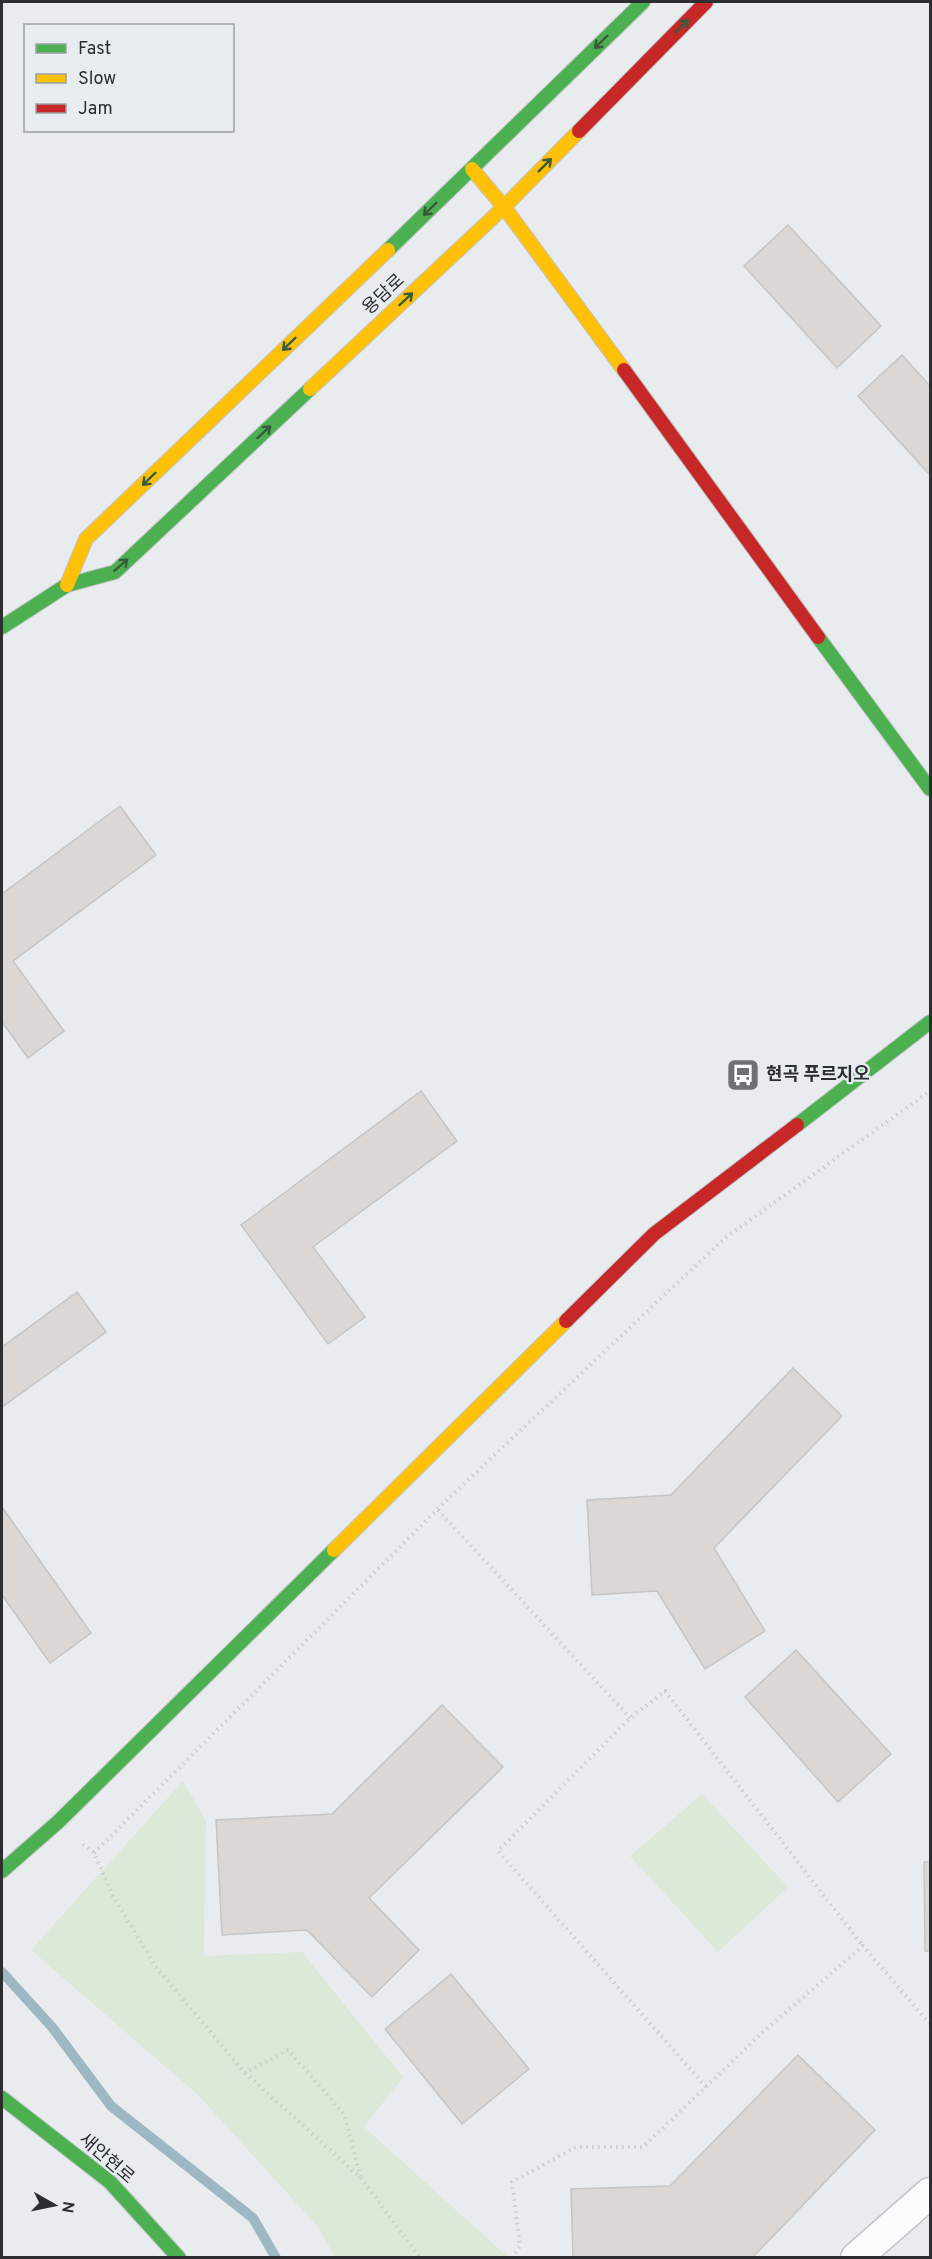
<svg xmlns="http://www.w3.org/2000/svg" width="932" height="2259" font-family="Overpass,'Noto Sans KR',sans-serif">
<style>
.green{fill:#dce8d8}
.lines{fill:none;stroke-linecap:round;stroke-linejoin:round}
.stream{stroke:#9db8c3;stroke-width:10}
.building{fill:#dad7d4;stroke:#c5c5c5;stroke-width:1.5}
.street-casing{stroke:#c2c5c7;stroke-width:33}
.fast-casing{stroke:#c2c5c7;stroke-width:16}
.slow-casing{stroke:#c2c5c7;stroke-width:16}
.jam-casing{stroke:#c2c5c7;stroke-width:16}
.path{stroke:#ccccce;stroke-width:4;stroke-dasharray:1.5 4.5;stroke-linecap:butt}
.street{stroke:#fcfcfd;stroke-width:30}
.fast{stroke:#4caf50;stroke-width:14}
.slow{stroke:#ffc107;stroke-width:14}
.jam{stroke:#c62828;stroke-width:14}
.oneway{stroke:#375b3b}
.labels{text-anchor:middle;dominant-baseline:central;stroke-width:4.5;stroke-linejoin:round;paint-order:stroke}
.street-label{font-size:18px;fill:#2c2e30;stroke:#e7ecf1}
.poi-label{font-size:18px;font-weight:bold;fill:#2c2e30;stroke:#e7ecf1;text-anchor:start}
</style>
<rect width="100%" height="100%" fill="#e9ecef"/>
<g class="green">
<path d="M183,1781L206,1821L204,1956L302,1952L403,2077L364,2127L508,2257H335L318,2227L198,2095L31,1950Z"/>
<path d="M702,1794L788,1887L718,1952L630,1856Z"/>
</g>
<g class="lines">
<path class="stream" d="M2,1972L52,2027L111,2106L253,2218L276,2258"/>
</g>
<g class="building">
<path d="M788,225L881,326L837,368L744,266Z"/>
<path d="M902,355L930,386V475L858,396Z"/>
<path d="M120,806L156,855L13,961L64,1031L28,1058L2,1022V894Z"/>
<path d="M421,1091L457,1141L313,1247L365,1317L328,1344L241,1225Z"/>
<path d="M77,1292L106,1332L2,1407V1347Z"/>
<path d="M793,1368L842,1416L714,1548L765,1631L705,1669L657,1591L592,1595L587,1500L671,1495Z"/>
<path d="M2,1507L91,1633L50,1663L2,1595Z"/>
<path d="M796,1650L891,1754L838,1802L745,1697Z"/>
<path d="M442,1705L503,1767L369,1898L419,1950L372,1997L307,1930L222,1935L216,1820L332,1814Z"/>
<path d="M924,1862H930V1951H925Z"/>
<path d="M451,1974L529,2069L462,2124L385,2029Z"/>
<path d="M798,2055L875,2130L752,2258H573L571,2189L670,2186Z"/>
</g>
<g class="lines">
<g class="street-casing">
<path id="street" d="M856,2258L930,2193"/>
</g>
<g class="fast-casing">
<g id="fast">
<path d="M388,250L643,2"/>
<path d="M2,627L67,585L115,572L310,389"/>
<path d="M818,637L930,789"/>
<path d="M797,1125L930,1022"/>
<path d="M2,1871L58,1822L334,1550"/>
<path d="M2,2098L110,2182L179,2258"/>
</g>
</g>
<g class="slow-casing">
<g id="slow">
<path d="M472,169L504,207L624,370"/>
<path d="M310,389L504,207L579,131"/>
<path d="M67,585L86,539L388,250"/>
<path d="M334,1550L566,1321"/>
</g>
</g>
<g class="jam-casing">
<g id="jam">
<path d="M579,131L706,2"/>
<path d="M624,370L818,637"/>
<path d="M566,1321L654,1234L797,1125"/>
</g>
</g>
<g class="path">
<path d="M438,1510L630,1718"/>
<path d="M83,1844L94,1853L113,1896L155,1966L245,2073L288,2050L344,2114L361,2178"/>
<path d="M94,1853L450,1497L725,1238L930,1091"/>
<path d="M245,2073L361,2178L420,2258"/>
<path d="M706,2087L498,1851L630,1718L665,1691L863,1946"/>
<path d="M512,2258L520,2246L512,2182L576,2147H643L763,2032L863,1946L930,2024"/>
</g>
<use href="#street" class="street"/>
<use href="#fast" class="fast"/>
<use href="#slow" class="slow"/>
<use href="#jam" class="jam"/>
</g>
<defs><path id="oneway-shaft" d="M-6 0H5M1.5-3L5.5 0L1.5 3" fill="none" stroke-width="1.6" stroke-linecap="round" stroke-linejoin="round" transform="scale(1.5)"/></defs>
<g class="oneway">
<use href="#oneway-shaft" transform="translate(682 26) rotate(-45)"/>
<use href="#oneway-shaft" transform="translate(601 42) rotate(136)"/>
<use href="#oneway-shaft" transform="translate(545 165) rotate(-45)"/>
<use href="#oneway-shaft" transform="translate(430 209) rotate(136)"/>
<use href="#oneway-shaft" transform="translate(406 299) rotate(-43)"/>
<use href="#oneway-shaft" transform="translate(289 344) rotate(136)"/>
<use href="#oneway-shaft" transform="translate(264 432) rotate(-43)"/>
<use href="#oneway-shaft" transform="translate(149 479) rotate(136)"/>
<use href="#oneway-shaft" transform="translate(121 565) rotate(-41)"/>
</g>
<defs>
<g id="bus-square" transform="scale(1.725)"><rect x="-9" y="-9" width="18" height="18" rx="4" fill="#6e7073" stroke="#e7ecf1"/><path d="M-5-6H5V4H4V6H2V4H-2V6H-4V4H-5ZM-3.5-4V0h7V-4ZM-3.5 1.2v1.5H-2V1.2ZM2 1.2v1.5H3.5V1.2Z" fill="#fff"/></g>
</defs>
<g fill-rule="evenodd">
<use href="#bus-square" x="743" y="1075"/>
</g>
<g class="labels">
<g class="street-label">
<text transform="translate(384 295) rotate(-43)">용담로</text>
<text transform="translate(106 2159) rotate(41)">새안현로</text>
</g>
<g class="poi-label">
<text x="766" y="1075">현곡 푸르지오</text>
</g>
</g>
<rect width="932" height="2259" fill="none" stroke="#2c2e30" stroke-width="6"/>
<rect x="24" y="24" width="210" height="108" fill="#e7ecf1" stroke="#9ca0a4" stroke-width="1.5"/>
<rect x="36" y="44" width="30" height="9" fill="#4caf50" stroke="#9ca0a4" stroke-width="1.5"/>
<text x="78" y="54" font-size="18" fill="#2c2e30">Fast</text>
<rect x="36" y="74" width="30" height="9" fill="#ffc107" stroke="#9ca0a4" stroke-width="1.5"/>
<text x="78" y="84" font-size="18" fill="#2c2e30">Slow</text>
<rect x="36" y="104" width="30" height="9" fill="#c62828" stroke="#9ca0a4" stroke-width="1.5"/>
<text x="78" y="114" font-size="18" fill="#2c2e30">Jam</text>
<g transform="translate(54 2205) rotate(99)" stroke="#e7ecf1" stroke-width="4.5" paint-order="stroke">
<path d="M0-4.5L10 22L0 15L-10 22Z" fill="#2c2e30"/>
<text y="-9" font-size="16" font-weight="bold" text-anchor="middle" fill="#2c2e30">N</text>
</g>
</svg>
